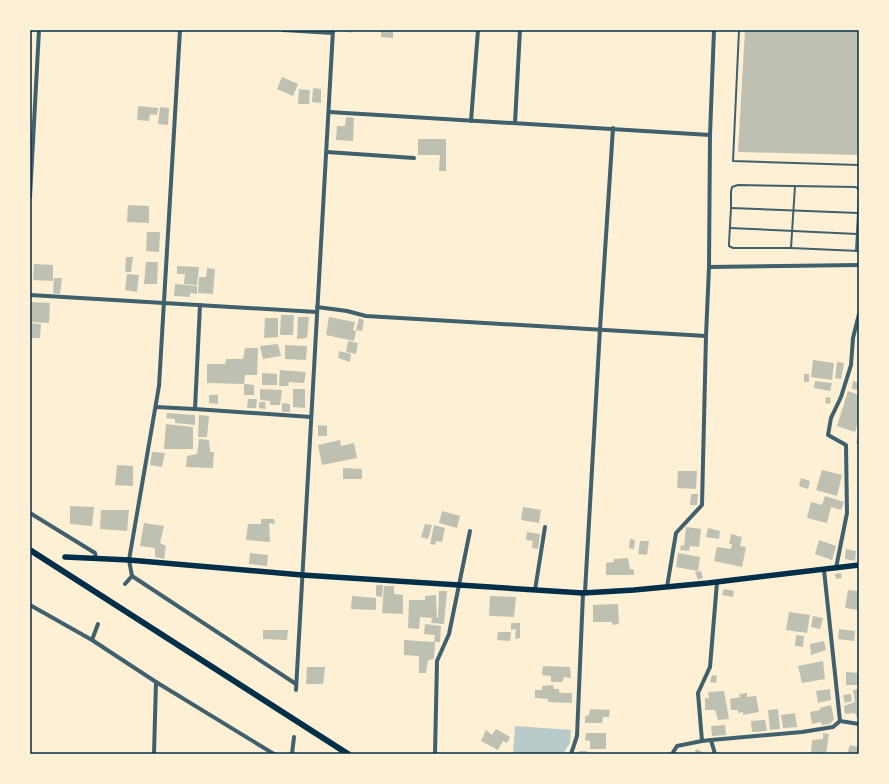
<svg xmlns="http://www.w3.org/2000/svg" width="889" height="784" font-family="Montserrat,sans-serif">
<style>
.green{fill:#b9caca}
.building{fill:#bec0b2}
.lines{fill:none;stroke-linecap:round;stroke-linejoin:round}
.service{stroke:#3f606c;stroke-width:2}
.minor{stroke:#3f606c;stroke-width:4}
.secondary{stroke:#003049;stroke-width:5.5}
.trunk{stroke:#003049;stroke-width:6}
.neatline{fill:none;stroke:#003049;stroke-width:1.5}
</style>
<rect width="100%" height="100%" fill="#fdf0d5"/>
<path class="green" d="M515,726L571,730L570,743L563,754H513Z"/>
<g class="building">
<path d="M344,30H352V33L344,31Z"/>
<path d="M381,30H393V38L381,37Z"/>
<path d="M745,30H859V127L857,155L738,152Z"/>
<path d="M282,77L298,84L293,96L277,89Z"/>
<path d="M313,88L321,89V103L312,102Z"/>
<path d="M299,89L310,90L309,104H298Z"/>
<path d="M138,106L158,108L157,115L150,114L149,121L137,120Z"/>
<path d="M160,107L169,108L168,125L158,124Z"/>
<path d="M346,117L354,118L353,141L336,140L337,126H345Z"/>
<path d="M418,139H446V171H439L440,155H418Z"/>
<path d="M128,205L149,206V223L127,222Z"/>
<path d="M147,232H160L159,252L146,251Z"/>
<path d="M126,257H133L131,272H125Z"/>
<path d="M146,262H158L157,284H144Z"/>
<path d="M34,264L53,265V281L33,280Z"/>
<path d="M177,266L199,267L197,285L184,284L185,274H177Z"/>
<path d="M207,268L215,269L213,294L198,293L199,277H206Z"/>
<path d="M127,274L139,275L137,292L125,290Z"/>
<path d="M54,278H62L60,294L53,293Z"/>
<path d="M175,284L197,286V294L190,293V297L174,296Z"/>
<path d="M30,302L50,303L49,323L30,322Z"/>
<path d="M281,315H294L293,335H280Z"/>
<path d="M298,317H309L307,338L297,339Z"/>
<path d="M329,317L355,322L353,330L356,331L354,341L326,335Z"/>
<path d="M265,318H278V337L264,338Z"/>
<path d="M359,318L364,320L362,331L356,330Z"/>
<path d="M30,323L41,324L40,338H30Z"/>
<path d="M348,341L358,343L356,354L346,352Z"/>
<path d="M278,344L281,356L263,359L260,346Z"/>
<path d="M285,345L307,346L306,360L285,359Z"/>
<path d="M245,348H258L257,375H245L244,384L207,383V364H225L226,359H243Z"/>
<path d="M339,351L351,354L350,362L338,358Z"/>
<path d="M813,360L834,363L832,380L811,377Z"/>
<path d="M837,362L844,363L841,379L835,378Z"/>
<path d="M280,370L306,372L304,383L289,382L288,386H279Z"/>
<path d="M262,373L277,374V385H262Z"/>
<rect x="804" y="374" width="5" height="8"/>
<path d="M815,381L832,383L830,391L814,388Z"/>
<path d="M853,381L859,383V390L852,389Z"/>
<path d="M244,384L254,385V395H244Z"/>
<path d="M260,389L282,390L280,405H270V401L260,400Z"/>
<path d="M293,389H305V408L293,407Z"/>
<path d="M848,391L859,395V419L855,432L837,426Z"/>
<path d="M209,395H218V404L209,403Z"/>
<path d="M826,397L831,398L830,404L825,403Z"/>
<path d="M248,399H257L256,408H247Z"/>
<path d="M259,402H265L266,409L259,408Z"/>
<path d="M282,403L290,404V412H282Z"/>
<path d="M167,413L195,415V425L175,423V419L166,418Z"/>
<path d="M199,415L209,416L207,437H198Z"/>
<path d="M166,424L193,427V449H164Z"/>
<path d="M318,425L327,426V436H318Z"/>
<path d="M858,433H859V444H856Z"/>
<path d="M199,439L209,440L210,452H214L213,468L186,467L187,456L197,454Z"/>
<path d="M340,440L341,446L354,443L357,458L322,465L318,445Z"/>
<path d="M152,452L165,453L162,467L150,465Z"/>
<path d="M117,465L133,466V486L115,485Z"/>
<path d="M343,468L362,469V479H343Z"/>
<path d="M822,470L842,475L837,496L816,490Z"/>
<path d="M678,471H697L696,489L677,488Z"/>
<path d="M801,478L810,481L808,489L799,486Z"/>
<path d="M691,494H698L697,505H690Z"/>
<path d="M825,496L844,502L841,510L831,507L827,523L807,518L811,502L822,505Z"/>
<path d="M70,506L94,507L92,526L70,524Z"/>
<path d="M523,507L541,510L539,523L521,520Z"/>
<path d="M101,510H129L127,531L100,529Z"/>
<path d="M442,511L460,516L457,528L439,523Z"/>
<path d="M261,519H274L275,524L269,523L270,542L246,540L248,524H261Z"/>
<path d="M144,523L164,526L160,543L166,546L164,559L155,557V548L140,546Z"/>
<path d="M425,524L432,525L428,539L421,537Z"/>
<path d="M434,525L445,528L442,542L436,541L435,545L430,544Z"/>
<path d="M686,527L701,529L699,547L690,546L689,551L680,550L681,545L684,546Z"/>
<path d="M708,528L720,531L719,539L706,537Z"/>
<path d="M527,532L540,534L538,549L532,548L533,541L526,540Z"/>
<path d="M731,534L742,537L740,546L746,547L742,567L714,561L717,547L731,549L732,544H729Z"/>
<path d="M630,539L635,540L634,549L629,548Z"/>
<path d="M819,540L836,546L832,560L815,554Z"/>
<path d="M640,541H649L647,555L638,554Z"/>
<path d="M846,549L856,551L855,561L845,559Z"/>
<path d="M250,553L268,555L267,566L249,564Z"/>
<path d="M678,553L700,557L698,571L676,567Z"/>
<path d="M628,558L630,569L634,570V575H606V563L614,562V559Z"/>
<path d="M701,571L703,578L698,580L695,572Z"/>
<path d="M841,573L842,578L836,579L835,574Z"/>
<path d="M376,585H383L382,597L376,596Z"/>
<path d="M384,586H394V594L403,595V614L382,613Z"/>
<path d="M724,589L734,591L733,597L722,595Z"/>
<path d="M848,590L859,591V610L845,608Z"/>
<path d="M439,591H447L444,624L431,623L432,618L420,617L419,629L408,628L409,600H425V596L436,595L437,618H438Z"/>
<path d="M352,596L376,598V610L351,609Z"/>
<path d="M490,596L516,597L514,617L489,616Z"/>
<path d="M618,604L619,624L613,625L612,622H593V605Z"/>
<path d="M789,612L810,615L807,633L786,630Z"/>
<path d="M813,616L823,618L820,629L811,627Z"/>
<path d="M511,623H520V638L515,639L516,629L511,630Z"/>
<path d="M425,624L441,626L440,642H435L434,659L428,660L426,673H419V656L404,655V640L434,642L435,635L424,634Z"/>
<path d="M839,629L855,631L854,641L838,639Z"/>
<path d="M263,630H288L287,640L263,639Z"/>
<path d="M498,632H511L510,641L497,640Z"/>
<path d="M796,635L804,636L803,647L795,646Z"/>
<path d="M824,641L826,650L811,655L810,644Z"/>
<path d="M823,661L825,679L802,683L798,666Z"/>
<path d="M543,666L570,667L571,678L564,677L562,682H551V676L542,675Z"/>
<path d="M307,667H325L323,684H306Z"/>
<path d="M846,672L859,673V685H846Z"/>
<path d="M712,675L717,676L716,683L710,682Z"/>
<path d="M553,685L554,689H559V692L562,693H572V703L548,702V699L535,698V690H542V686Z"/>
<path d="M830,689L831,700L818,703L816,691Z"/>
<path d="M859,689V718H857L855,713L845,714L844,706L855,702L853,690Z"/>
<path d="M724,691L729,719L718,720L715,710H705V698H709L708,692Z"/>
<path d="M747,693V697L756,696L759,712L743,715V712L738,713V710H731L730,699L740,697L739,694Z"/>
<path d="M851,694L852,701L845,703L843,695Z"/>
<path d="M831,705L834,719L830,724L822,725L821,722L812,724L810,712L820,710V708Z"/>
<path d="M590,709L610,710L609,717H603L602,723H585V716L589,715Z"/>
<path d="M778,709L780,729L770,730L768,710Z"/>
<path d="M795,713L797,727L783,728L781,715Z"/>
<path d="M765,720L767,731L752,732L751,721Z"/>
<path d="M725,725L726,735L712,736L711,726Z"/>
<path d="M496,729L510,737L507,743L503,741L498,750L481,741L486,730L492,735Z"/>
<path d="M586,733H606V749H590V741L585,740Z"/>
<path d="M823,733L829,734L826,754H811L812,740L823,739Z"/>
<path d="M850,745L859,747V754H847Z"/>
<path d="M696,749L703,752L702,754H694Z"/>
<rect x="579" y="751" width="8" height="3"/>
</g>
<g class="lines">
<g class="service">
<path d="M739,30L733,161L859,165"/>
<path d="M859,192L858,188L855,187L738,185L732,187L731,192V208L729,243V246L733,248H791L859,251"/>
<path d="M731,208L858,213"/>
<path d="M730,228L857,234"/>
<path d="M791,248L795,186"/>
<path d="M856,251L859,194"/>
</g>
<g class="minor">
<path d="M283,30L333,33"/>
<path d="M714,30L710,135L709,267L859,265"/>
<path d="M30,31L31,30"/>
<path d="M329,112L710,135"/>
<path d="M471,121L478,30"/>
<path d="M515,123L520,30"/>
<path d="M327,152L414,158"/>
<path d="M30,197L39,30"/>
<path d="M30,295L317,312"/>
<path d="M200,305L195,409L311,417"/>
<path d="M317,307L347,311L366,316L706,336"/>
<path d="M156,407L195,409"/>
<path d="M30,513L95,553L96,559"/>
<path d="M836,568L847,513L846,445L828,435L831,418L841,397L851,365L853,338L859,314"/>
<path d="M824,570L840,721L859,724"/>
<path d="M132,576L296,684"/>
<path d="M125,584L132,576L129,560L159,386L180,30"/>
<path d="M667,587L676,533L702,505L706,336L709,267"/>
<path d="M535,590L545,527"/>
<path d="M585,592L600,329L613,128"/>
<path d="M30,605L92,640"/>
<path d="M98,624L92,640L156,682L154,754"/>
<path d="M156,682L274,754"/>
<path d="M296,690L333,30"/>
<path d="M711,740L702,741L698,693L710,667L717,582"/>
<path d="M292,754L294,737"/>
<path d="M435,754L437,661L449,634L470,531"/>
<path d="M571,754L577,736L583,593"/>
<path d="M672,754L677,746L702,741"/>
<path d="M715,754L711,740L802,732L833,727L840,721"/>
</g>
<path class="secondary" d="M65,557L129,560L302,575L583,593L634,590L708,583L859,565"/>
<path class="trunk" d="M30,550L348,754"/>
</g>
<rect width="889" height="784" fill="none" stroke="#fdf0d5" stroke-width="62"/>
<rect x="31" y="31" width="827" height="722" class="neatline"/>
</svg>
